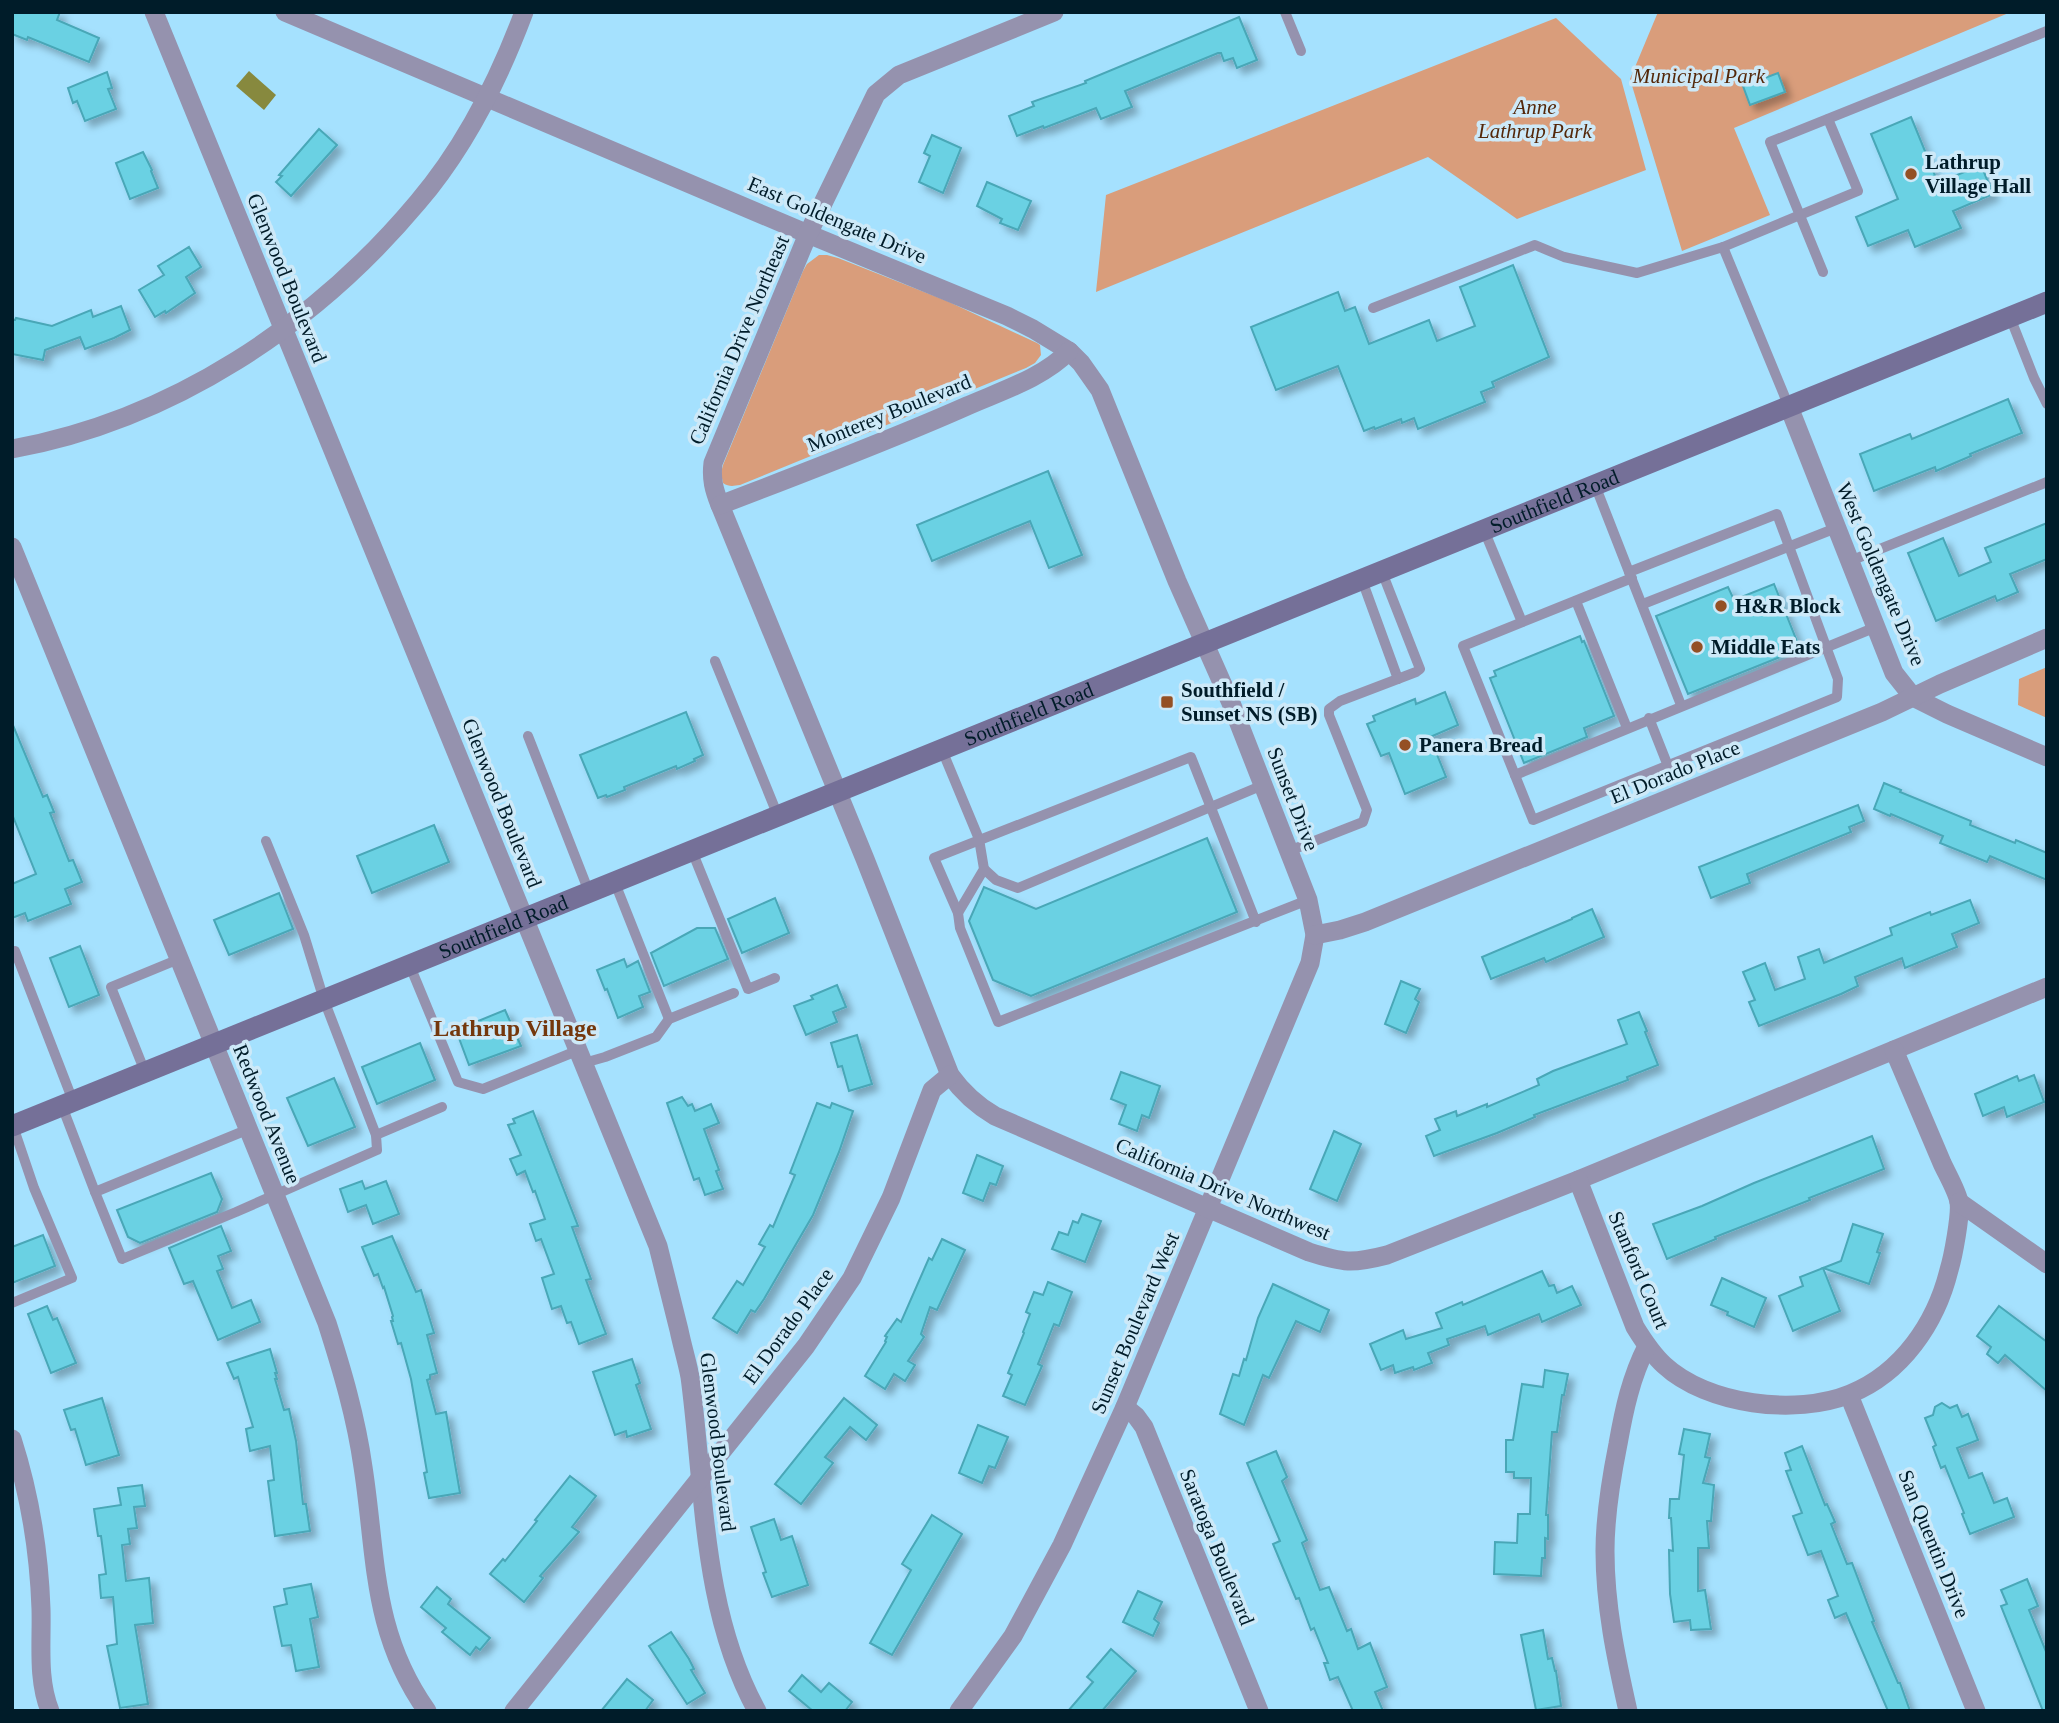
<svg xmlns="http://www.w3.org/2000/svg" width="2059" height="1723" font-family="'Times New Roman',serif">
<style>
.green{fill:#d99d7b}
.water{fill:#87893e}
.building{fill:#6ad1e3;stroke:#48a7b7;stroke-width:2;filter:url(#shadow)}
.lines{fill:none;stroke-linecap:round;stroke-linejoin:round}
.lane{stroke:#9592ae;stroke-width:10}
.street{stroke:#9592ae;stroke-width:19}
.secondary{stroke:#757098;stroke-width:21}
.poi-dot{fill:#945024;stroke:#cde9f8;stroke-width:2.5}
.labels{text-anchor:middle;dominant-baseline:central;stroke-width:7;stroke-linejoin:round;paint-order:stroke}
.park-label{font-size:21px;font-style:italic;fill:#54280a;stroke:#cde9f8}
.poi-label{font-size:21px;font-weight:bold;fill:#001c29;stroke:#cde9f8;text-anchor:start}
.street-label{font-size:21px;fill:#001c29;stroke:#cde9f8}
.quarter-label{font-size:24px;font-weight:bold;fill:#74370c;stroke:#cde9f8}
</style>
<defs>
<filter id="shadow"><feDropShadow dx="6" dy="6" stdDeviation="3.5" flood-color="#0004"/></filter>
</defs>
<rect width="100%" height="100%" fill="#a5e1fe"/>
<g class="green">
<path d="M1658,12H1707L1711,14L1712,12H2011L1734,128L1770,215L1682,251L1630,79Z"/>
<path d="M1556,18L1621,79L1646,170L1517,219L1428,157L1096,292L1106,195Z"/>
<path d="M819,255H827L838,258L947,301L1037,343L1040,345L1041,355L1035,363L1026,368L740,485C733,486 729,487 723,483L721,473L723,465L803,271L807,264Z"/>
<path d="M2047,667V718L2018,705L2019,679Z"/>
</g>
<path class="water" d="M249,71L276,95L264,110L236,86Z"/>
<g class="building">
<path d="M12,12H60L57,20L99,38L89,62L28,37L27,40L12,34Z"/>
<path d="M1239,17L1257,60L1237,68L1233,58L1224,61L1221,53H1218L1125,91L1132,107L1101,119L1096,108L1044,128L1043,126L1017,136L1009,116L1034,106L1032,102L1086,83L1085,81Z"/>
<path d="M107,72L112,88L108,89L116,109L85,121L77,101L73,103L68,88Z"/>
<path d="M1778,73L1785,92L1750,105L1743,86Z"/>
<path d="M1911,117L1938,183L1981,165L1993,194L1953,211L1961,228L1915,247L1908,230L1868,246L1856,217L1898,199L1871,134Z"/>
<path d="M319,129L337,145L291,196L276,182L282,176L279,175Z"/>
<path d="M932,135L961,148L943,193L919,182L930,156L924,153Z"/>
<path d="M143,152L152,170L151,171L158,188L130,199L116,163Z"/>
<path d="M987,182L1031,201L1018,230L1000,223L1002,219L977,206Z"/>
<path d="M189,247L201,267L186,277L195,293L166,313L165,311L155,317L139,290L164,275L158,266Z"/>
<path d="M1513,265L1549,357L1492,382L1494,387L1481,392L1485,402L1418,429L1414,418L1402,423L1401,419L1375,429L1374,427L1364,431L1338,366L1276,390L1251,327L1338,292L1345,311L1355,307L1369,344L1429,320L1437,341L1475,326L1460,287Z"/>
<path d="M121,306L130,330L114,338L85,349L80,337L45,350L43,360L12,354V320H15L16,318L52,326L91,310L93,317Z"/>
<path d="M2008,399L2022,433L1970,454L1971,456L1936,471L1935,467L1874,491L1860,454L1910,434L1912,439Z"/>
<path d="M1048,471L1082,555L1049,568L1030,521L932,561L917,525Z"/>
<path d="M2047,523V559L2010,574L2018,592L1997,601L1995,596L1936,621L1908,553L1943,538L1959,576L1991,562L1985,548Z"/>
<path d="M1774,584L1800,649L1688,694L1656,616L1728,587L1734,600Z"/>
<path d="M1580,636L1582,642L1584,641L1614,716L1584,728L1587,737L1524,763L1490,678L1496,676L1494,671Z"/>
<path d="M1445,692L1458,725L1430,737L1446,777L1405,794L1389,753L1381,756L1367,724L1375,721L1373,716L1415,699L1416,704Z"/>
<path d="M686,712L703,755L694,759L695,761L677,769L676,766L624,787L625,790L607,797L606,795L598,798L580,755Z"/>
<path d="M12,723L43,797L47,795L54,812L50,813L69,861L73,860L82,882L65,889L71,904L28,921L25,913L12,918V884L36,874L12,814Z"/>
<path d="M1884,783L1901,790L1900,792L1971,821L1970,825L2015,843L2016,840L2047,853V880L1990,856L1987,862L1940,843L1943,836L1891,814L1890,816L1874,809Z"/>
<path d="M1858,805L1864,821L1849,827L1851,832L1747,874L1750,883L1711,898L1699,867Z"/>
<path d="M434,825L449,862L372,893L357,856Z"/>
<path d="M1207,838L1237,912L1031,996L993,980L969,921L984,887L1036,909Z"/>
<path d="M279,893L293,929L229,955L214,920Z"/>
<path d="M775,898L789,933L742,953L728,919Z"/>
<path d="M1970,900L1979,923L1952,934L1957,947L1905,968L1902,958L1855,977L1858,986L1841,994L1759,1026L1749,1002L1755,1000L1743,972L1765,963L1775,990L1805,979L1798,957L1819,949L1824,963L1892,935L1890,928L1930,912L1931,915Z"/>
<path d="M1592,909L1604,937L1546,962L1544,958L1491,979L1482,957L1572,919V918Z"/>
<path d="M697,928H715L728,959L664,986L651,953Z"/>
<path d="M80,946L99,995L69,1007L50,958Z"/>
<path d="M624,959L627,967L638,961L650,992L639,996L643,1007L618,1018L607,989L605,990L597,970Z"/>
<path d="M1401,981L1420,989L1415,999L1419,1002L1406,1033L1385,1024Z"/>
<path d="M837,985L846,1007L833,1012L837,1022L806,1035L794,1006L813,999L811,996Z"/>
<path d="M505,1010L521,1046L469,1065L456,1030Z"/>
<path d="M1639,1012L1647,1031L1645,1032L1658,1065L1627,1077L1628,1080L1534,1115L1535,1117L1497,1133L1434,1156L1426,1136L1440,1130L1435,1119L1456,1111L1457,1116L1487,1104V1107L1539,1085L1537,1079L1553,1071L1627,1044L1618,1020Z"/>
<path d="M857,1035L872,1084L849,1091L842,1066L838,1067L831,1043Z"/>
<path d="M420,1043L435,1080L377,1104L362,1067Z"/>
<path d="M1121,1072L1160,1086L1149,1118L1142,1115L1137,1131L1119,1124L1126,1105L1111,1099Z"/>
<path d="M2034,1075L2044,1102L2007,1117L2004,1107L1983,1116L1975,1094L2017,1076L2019,1081Z"/>
<path d="M334,1078L355,1127L308,1146L287,1098Z"/>
<path d="M682,1097L688,1106L692,1104L695,1111L711,1104L719,1123L704,1129L719,1170L716,1171L723,1189L705,1195L699,1178L694,1180L667,1103Z"/>
<path d="M817,1103L830,1108L832,1103L853,1111L839,1152L813,1215L764,1299L755,1312L751,1310L737,1333L713,1318L737,1281L743,1285L765,1247L759,1244L770,1225L773,1227L795,1175L790,1173Z"/>
<path d="M533,1111L578,1226L572,1227L591,1279L586,1280L606,1334L579,1344L571,1322L567,1323L561,1306L552,1309L542,1278L554,1274L541,1239L536,1241L530,1224L545,1219L535,1191L533,1192L525,1171L517,1175L510,1159L521,1155L508,1125L515,1123L513,1119Z"/>
<path d="M1334,1131L1361,1144L1337,1201L1310,1189Z"/>
<path d="M1872,1136L1884,1169L1809,1198L1810,1200L1715,1237L1716,1239L1667,1259L1653,1224L1702,1206L1754,1183Z"/>
<path d="M977,1155L1003,1166L996,1185L990,1183L983,1201L963,1193Z"/>
<path d="M211,1173L222,1199L217,1212L140,1243L128,1237L117,1210Z"/>
<path d="M362,1181L365,1189L386,1181L399,1214L373,1224L366,1205L348,1212L340,1189Z"/>
<path d="M1082,1214L1101,1221L1085,1262L1052,1249L1059,1232L1068,1235L1073,1221L1078,1223Z"/>
<path d="M1853,1224L1883,1234L1877,1252L1880,1253L1869,1284L1823,1268L1841,1261Z"/>
<path d="M221,1226L231,1251L218,1256L223,1269L217,1271L232,1308L251,1300L260,1322L218,1340L193,1281L184,1284L169,1248Z"/>
<path d="M43,1235L55,1266L12,1283V1247Z"/>
<path d="M392,1236L416,1292L421,1290L434,1333L427,1335L437,1373L430,1375V1379L427,1380L436,1414L446,1412L460,1493L429,1498L424,1473L427,1472L411,1379L401,1343L398,1344L391,1321H393L392,1317L393,1316L384,1287L383,1288L378,1274L374,1276L362,1247Z"/>
<path d="M942,1239L965,1250L937,1310L930,1307L921,1334L924,1337L908,1361L915,1365L905,1381L894,1374L885,1389L865,1376L886,1342L885,1341L887,1337L885,1336L897,1319L901,1322L929,1258L932,1260Z"/>
<path d="M1823,1268L1840,1311L1793,1331L1779,1296L1803,1286L1800,1277Z"/>
<path d="M1542,1271L1549,1286L1554,1285L1557,1293L1572,1286L1581,1305L1542,1322L1539,1314L1488,1335L1485,1326L1447,1339L1449,1345L1428,1353L1432,1363L1414,1370L1413,1367L1395,1373L1393,1365L1381,1370L1370,1344L1403,1330L1406,1339L1442,1328L1436,1313L1462,1302L1463,1305Z"/>
<path d="M1722,1278L1766,1298L1754,1327L1727,1315L1728,1312L1711,1305Z"/>
<path d="M1048,1282L1072,1292L1059,1326L1054,1324L1038,1364L1042,1366L1025,1405L1003,1396L1012,1375L1008,1373L1024,1333L1023,1332L1030,1314L1026,1312L1034,1292L1043,1295Z"/>
<path d="M1273,1284L1329,1310L1320,1332L1296,1321L1269,1378L1263,1375L1244,1425L1220,1414L1233,1374L1239,1376L1244,1359L1246,1360L1258,1318Z"/>
<path d="M47,1306L53,1320L57,1318L76,1363L51,1373L28,1314Z"/>
<path d="M1999,1306L2047,1342V1391L2005,1355L1998,1363L1987,1354L1991,1347L1977,1336Z"/>
<path d="M270,1349L277,1373H275L277,1379H275L284,1410L289,1409L296,1441L303,1504H306L310,1531L275,1536L268,1481L274,1480L270,1446L250,1451L246,1429L253,1427L238,1377L234,1379L227,1363Z"/>
<path d="M632,1359L640,1383L636,1385L651,1429L627,1437L626,1431L615,1435L593,1372Z"/>
<path d="M1545,1370L1568,1374L1564,1395H1562L1557,1432H1552L1546,1515H1548V1539L1545,1538V1558H1542L1541,1576L1494,1574L1495,1542L1517,1543L1518,1514H1530L1531,1478H1514V1472H1506V1440H1513L1522,1384L1543,1387Z"/>
<path d="M102,1398L119,1455L86,1465L75,1429L71,1430L64,1410Z"/>
<path d="M844,1398L877,1425L866,1440L850,1427L825,1457L833,1463L801,1504L775,1484Z"/>
<path d="M1942,1403L1950,1408L1957,1405L1962,1417L1968,1414L1978,1440L1957,1448L1969,1478L1982,1473L1994,1503L2007,1498L2014,1517L1970,1534L1962,1514L1964,1513L1945,1466L1941,1468L1933,1447L1936,1445L1925,1418L1933,1415L1935,1407Z"/>
<path d="M978,1425L1008,1437L995,1468L989,1466L982,1483L959,1473Z"/>
<path d="M1684,1429L1710,1434L1705,1457L1710,1458L1703,1483L1714,1485L1711,1521H1707L1709,1548H1698V1591L1705,1590L1711,1629L1691,1630L1690,1620L1674,1622L1670,1594L1669,1550L1673,1551L1671,1518H1669L1670,1499H1679L1684,1455L1679,1454Z"/>
<path d="M1802,1446L1825,1505L1827,1504L1835,1522L1831,1524L1847,1564L1852,1563L1874,1621L1872,1622L1898,1683H1900L1910,1711H1888L1846,1613L1835,1618L1828,1600L1838,1596L1821,1551L1808,1555L1793,1516L1802,1513L1786,1471L1791,1470L1785,1453Z"/>
<path d="M1276,1451L1287,1477L1282,1481L1307,1540L1302,1543L1320,1590L1329,1587L1347,1631L1351,1629L1358,1649L1370,1643L1387,1687L1375,1692L1383,1711H1353L1338,1677L1330,1680L1324,1663H1328L1314,1628L1311,1630L1299,1598L1296,1599L1273,1544L1280,1541L1247,1463Z"/>
<path d="M570,1476L596,1496L572,1527L579,1532L540,1576L543,1578L524,1602L490,1574L503,1559L505,1561L537,1521L535,1520Z"/>
<path d="M142,1485L145,1506L134,1507L137,1528L128,1529L130,1544L122,1545L126,1581L149,1578L153,1623L135,1625L148,1704L120,1708L107,1646L117,1644L113,1597L101,1598L99,1575L106,1574L101,1536H98L94,1509L121,1505L118,1488Z"/>
<path d="M932,1515L962,1534L892,1655L870,1643L911,1570L902,1564Z"/>
<path d="M774,1519L781,1540L792,1536L808,1585L772,1597L763,1573L766,1572L751,1527Z"/>
<path d="M2027,1579L2038,1606L2029,1610L2047,1654V1711H2043L2001,1606L2007,1604L2001,1590Z"/>
<path d="M311,1584L318,1617L310,1619L319,1667L296,1671L291,1645L282,1646L274,1607L287,1604L284,1589Z"/>
<path d="M437,1587L451,1599L448,1604L490,1638L480,1650L476,1647L470,1655L442,1632L446,1628L421,1607Z"/>
<path d="M1138,1591L1162,1602L1154,1619L1159,1623L1153,1636L1123,1622Z"/>
<path d="M1543,1630L1548,1659L1552,1658L1555,1671H1556L1561,1706L1536,1710L1521,1635Z"/>
<path d="M671,1632L689,1659L694,1669L691,1670L705,1693L687,1704L649,1646Z"/>
<path d="M1111,1649L1136,1671L1102,1711H1068L1093,1682L1087,1677Z"/>
<path d="M802,1675L821,1692L829,1683L852,1702L845,1711H813L789,1691Z"/>
<path d="M627,1679L653,1700L645,1711H601Z"/>
</g>
<g class="lines">
<g class="lane">
<path d="M1285,12L1301,51"/>
<path d="M1723,247L1789,407"/>
<path d="M1823,272L1770,142L2047,31"/>
<path d="M1373,308L1535,245L1564,257L1637,273L1723,247L1858,191L1828,119"/>
<path d="M2010,317L2034,378L2047,404"/>
<path d="M1595,485L1681,705"/>
<path d="M1484,530L1522,622"/>
<path d="M1850,561L2047,482"/>
<path d="M1629,572L1777,514L1838,679L1837,697L1533,820L1463,646L1632,578"/>
<path d="M1362,580L1398,679"/>
<path d="M1576,601L1627,728"/>
<path d="M1643,604L1836,528"/>
<path d="M715,661L778,816"/>
<path d="M1649,718L1668,766"/>
<path d="M528,736L589,892"/>
<path d="M942,750L979,839L984,869L958,913"/>
<path d="M1515,775L1876,627"/>
<path d="M266,841L304,935L324,1000L376,1135"/>
<path d="M692,851L748,989L775,978"/>
<path d="M1289,851L1363,822L1367,810L1329,715V709L1340,701L1416,672L1420,669L1382,572"/>
<path d="M984,869L996,880L1018,888L1263,785"/>
<path d="M615,883L669,1019"/>
<path d="M1256,922L1191,757L934,858L958,913L960,928L998,1022L1308,900"/>
<path d="M12,952L15,951L73,1101"/>
<path d="M410,966L458,1082L483,1089L579,1050"/>
<path d="M584,1063L605,1057L656,1037L669,1019L734,993"/>
<path d="M145,1072L111,987L179,959"/>
<path d="M62,1106L95,1192"/>
<path d="M249,1129L95,1192L122,1259L236,1212L377,1150L376,1135L442,1107"/>
<path d="M12,1303L72,1278L34,1188L13,1126"/>
</g>
<g class="street">
<path d="M154,12L658,1246C665,1274 672,1302 679,1330C682,1345 687,1361 690,1377C705,1489 701,1609 757,1711"/>
<path d="M285,12L808,234L1007,316L1033,329L1069,351L1081,363L1100,390L1177,581L1231,703L1308,900L1315,935L1310,963L1125,1407L1062,1545L1013,1636L959,1711"/>
<path d="M1054,12L899,75L876,94L808,234L713,463C711,479 714,490 720,505L865,859L950,1075C963,1093 976,1105 995,1116L1309,1252C1344,1263 1352,1264 1387,1255L1578,1180L2047,987"/>
<path d="M1789,407L1894,673L1913,697L1947,714L2047,757"/>
<path d="M12,449C172,420 315,325 418,202C464,148 499,79 524,12"/>
<path d="M720,505C803,473 886,442 967,406C1001,391 1043,378 1069,351"/>
<path d="M12,547L327,1323C342,1370 356,1417 363,1467C377,1557 371,1632 427,1711"/>
<path d="M1315,935L1340,930L1365,922L1882,712L1940,684L2047,638"/>
<path d="M1578,1180L1635,1327C1643,1340 1652,1354 1664,1365C1707,1405 1796,1416 1850,1394C1902,1373 1936,1323 1949,1270C1953,1257 1961,1215 1959,1202C1957,1191 1947,1174 1942,1163C1926,1125 1910,1088 1894,1050"/>
<path d="M1959,1202L2047,1264"/>
<path d="M1849,1395L1976,1711"/>
<path d="M1125,1407L1136,1416L1144,1427L1259,1711"/>
<path d="M12,1439C30,1495 39,1550 41,1609C42,1642 37,1679 50,1711"/>
<path d="M514,1711L806,1346L852,1278L891,1198L932,1090L950,1075"/>
<path d="M1628,1711C1616,1658 1605,1606 1605,1551C1605,1515 1611,1479 1618,1444C1624,1410 1631,1377 1647,1346"/>
</g>
<path class="secondary" id="s1" d="M12,1126L2047,302"/>
</g>
<g class="poi-dot">
<circle cx="1911" cy="174" r="7"/>
<circle cx="1721" cy="606" r="7"/>
<circle cx="1697" cy="647" r="7"/>
<rect x="1160" y="695" width="14" height="14" rx="3.5"/>
<circle cx="1405" cy="745" r="7"/>
</g>
<g class="labels">
<g class="park-label">
<text x="1699" y="76">Municipal Park</text>
<text x="1535" y="107">Anne<tspan x="1535" dy="24">Lathrup Park</tspan></text>
</g>
<g class="poi-label">
<text x="1925" y="162">Lathrup<tspan x="1925" dy="24">Village Hall</tspan></text>
<text x="1735" y="606">H&amp;R Block</text>
<text x="1711" y="647">Middle Eats</text>
<text x="1181" y="690">Southfield /<tspan x="1181" dy="24">Sunset NS (SB)</tspan></text>
<text x="1419" y="745">Panera Bread</text>
</g>
<g class="street-label">
<text transform="translate(837 220) rotate(23)">East Goldengate Drive</text>
<text transform="translate(287 278) rotate(68)">Glenwood Boulevard</text>
<text transform="translate(739 340) rotate(-67)">California Drive Northeast</text>
<text transform="translate(889 413) rotate(-22)">Monterey Boulevard</text>
<text stroke="none"><textPath href="#s1" startOffset="1664">Southfield Road</textPath></text>
<text transform="translate(1881 574) rotate(67)">West Goldengate Drive</text>
<text stroke="none"><textPath href="#s1" startOffset="1097">Southfield Road</textPath></text>
<text transform="translate(1675 772) rotate(-22)">El Dorado Place</text>
<text transform="translate(1293 799) rotate(69)">Sunset Drive</text>
<text transform="translate(502 803) rotate(68)">Glenwood Boulevard</text>
<text stroke="none"><textPath href="#s1" startOffset="530">Southfield Road</textPath></text>
<text transform="translate(267 1114) rotate(68)">Redwood Avenue</text>
<text transform="translate(1223 1189) rotate(23)">California Drive Northwest</text>
<text transform="translate(1639 1270) rotate(67)">Stanford Court</text>
<text transform="translate(1135 1323) rotate(-67)">Sunset Boulevard West</text>
<text transform="translate(788 1326) rotate(-54)">El Dorado Place</text>
<text transform="translate(718 1442) rotate(83)">Glenwood Boulevard</text>
<text transform="translate(1934 1544) rotate(68)">San Quentin Drive</text>
<text transform="translate(1217 1547) rotate(68)">Saratoga Boulevard</text>
</g>
<g class="quarter-label">
<text x="515" y="1028">Lathrup Village</text>
</g>
</g>
<rect width="2059" height="1723" fill="none" stroke="#001c29" stroke-width="28"/>
</svg>
